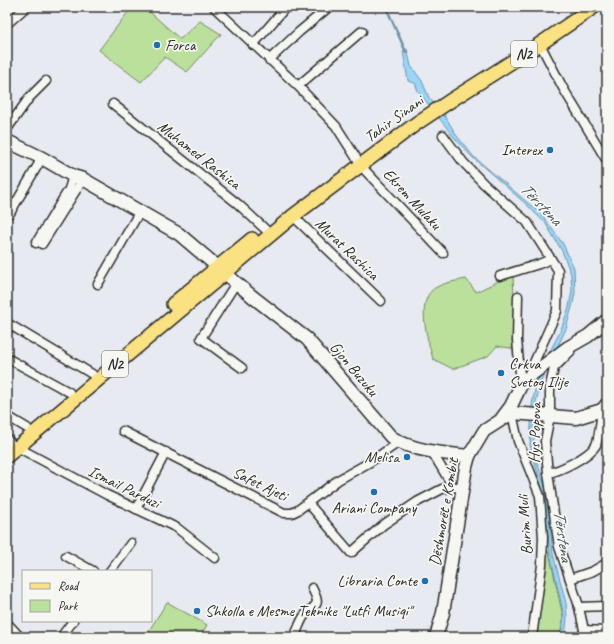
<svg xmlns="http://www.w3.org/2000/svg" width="614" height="644" font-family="Caveat,sans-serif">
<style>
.green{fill:#bbe09b;stroke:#738663}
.water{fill:#99d6fa;stroke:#6d92a7}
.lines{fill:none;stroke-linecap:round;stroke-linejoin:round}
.stream{stroke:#6d92a7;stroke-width:2.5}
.street-casing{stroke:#2b2b2b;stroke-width:11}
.secondary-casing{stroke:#2b2b2b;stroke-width:15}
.primary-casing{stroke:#2b2b2b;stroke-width:16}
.street{stroke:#f6f6f2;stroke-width:8}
.secondary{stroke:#f6f6f2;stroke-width:12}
.primary{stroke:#fae181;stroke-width:13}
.poi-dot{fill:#1f6fb2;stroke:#f6f6f2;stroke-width:1.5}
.labels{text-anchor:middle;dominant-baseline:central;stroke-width:3.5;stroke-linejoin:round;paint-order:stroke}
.shield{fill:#f6f6f2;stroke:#686867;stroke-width:1}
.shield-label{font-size:15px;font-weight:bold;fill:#2b2b2b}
.poi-label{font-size:16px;fill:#2b2b2b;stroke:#f6f6f2;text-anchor:start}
.street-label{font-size:16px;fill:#2b2b2b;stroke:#f6f6f2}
.water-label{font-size:17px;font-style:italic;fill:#46565f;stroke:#f6f6f2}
</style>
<rect width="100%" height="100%" fill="#e7eaf0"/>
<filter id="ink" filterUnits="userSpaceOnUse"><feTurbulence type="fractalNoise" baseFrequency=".025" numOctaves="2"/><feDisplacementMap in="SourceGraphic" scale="8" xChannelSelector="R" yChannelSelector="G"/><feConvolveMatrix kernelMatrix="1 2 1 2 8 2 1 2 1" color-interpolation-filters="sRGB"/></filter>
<g filter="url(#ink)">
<g class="green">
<path d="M132,7H144L180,39L200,21L221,34L187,72L165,57L141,82L99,50Z"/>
<path d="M513,274L516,349L497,346L488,356L453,369L433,359C428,340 413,296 439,286C447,282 457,281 466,279L476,292Z"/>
<path d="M543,551L549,552L563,617L560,637H533Z"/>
<path d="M167,602L207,625L200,637H145Z"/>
</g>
<path class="water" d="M407,49L411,66L422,81L429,98L442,111L457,136L473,156L542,215L563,244L574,268L575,293L573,303L566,329L542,379L536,402L534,425V452L546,490L553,554L566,603L567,618L565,637H561L564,616L550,553L543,492L530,445L532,405L538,374L560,332L569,307L572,291L571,274L562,251L546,224L526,204L472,157L453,136L436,114L418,91L415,83L408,81L403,51Z"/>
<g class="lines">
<path class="stream" d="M386,7L406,52"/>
<g class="street-casing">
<g id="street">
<path d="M214,7L298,86L336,126L357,159"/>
<path d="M7,24L26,7"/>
<path d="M540,44L563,88L607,161"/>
<path d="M253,45L286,7"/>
<path d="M269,60L299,32L329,7"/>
<path d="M298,86L362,31"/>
<path d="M113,104L238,204L265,229"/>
<path d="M7,129L29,98L46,81"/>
<path d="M443,135L463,162L484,184L527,222L558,270L557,311L528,376"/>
<path d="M360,165L443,253"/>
<path d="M7,211L10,213L42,158"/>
<path d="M293,216L381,301"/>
<path d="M36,243L69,189L73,176"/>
<path d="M42,244L83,179"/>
<path d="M500,276L539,264L551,259"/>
<path d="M236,283L201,338L242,368"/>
<path d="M98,284L140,211"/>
<path d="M518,296L517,340L521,385"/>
<path d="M7,323L92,374"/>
<path d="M570,352L554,368L550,386V416L545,441L548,473L559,547L578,603L584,630L583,637"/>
<path d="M7,358L69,392"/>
<path d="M512,413L518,441L540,496L543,537L542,565L532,637"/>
<path d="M7,416L27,428"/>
<path d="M123,431L284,513H292L298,510L338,480L370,462L399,442"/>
<path d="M7,439L10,442"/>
<path d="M17,447L107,495L177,528L215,558"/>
<path d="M432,452L453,487"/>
<path d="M548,473C560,471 590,456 596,445C599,437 601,419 602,410"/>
<path d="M308,503L351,553L383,525L417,502L442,489L463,486"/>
<path d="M136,509L166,452"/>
<path d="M66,556L93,571"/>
<path d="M110,571L131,543"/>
<path d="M570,579L593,571L607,563"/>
<path d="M579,607L607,606"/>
<path d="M7,623L20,637"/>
<path d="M584,630L607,631"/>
<path d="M61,637L73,621"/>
<path d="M299,637L296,633C299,627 301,619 305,615C317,603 321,606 312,588"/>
</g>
</g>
<g class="secondary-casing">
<g id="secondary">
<path d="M7,141L42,158L73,176L83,179L179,234L253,297L307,339L391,437C411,451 446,454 469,456"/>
<path d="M502,418L511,406L521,385L527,378L567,348L588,336L607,320"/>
<path d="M436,637L443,613L466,467L469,456L484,431L512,413L576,418L602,410L607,404"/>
</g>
</g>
<g class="primary-casing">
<g id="primary">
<path d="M173,304L252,239"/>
<path d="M7,456L293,216L417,123L453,99L540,44L594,7"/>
</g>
</g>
<use href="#street" class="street"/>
<use href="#secondary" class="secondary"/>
<use href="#primary" class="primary"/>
</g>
</g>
<g class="poi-dot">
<circle cx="157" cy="45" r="4"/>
<circle cx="550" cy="150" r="4"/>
<circle cx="501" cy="373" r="4"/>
<circle cx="407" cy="457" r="4"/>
<circle cx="374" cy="492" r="4"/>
<circle cx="425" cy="581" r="4"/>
<circle cx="197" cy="611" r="4"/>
</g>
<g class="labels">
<g class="shield">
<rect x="511" y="41" width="26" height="26" rx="3"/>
<rect x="102" y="351" width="26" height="26" rx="3"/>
</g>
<g class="shield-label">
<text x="524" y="54">N2</text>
<text x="115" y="364">N2</text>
</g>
<g class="poi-label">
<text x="165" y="45">Forca</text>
<text x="542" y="150" text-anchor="end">Interex</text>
<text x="509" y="364">Crkva<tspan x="509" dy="18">Svetog Ilije</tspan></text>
<text x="399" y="457" text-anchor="end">Melisa</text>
<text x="374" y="508" text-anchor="middle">Ariani Company</text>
<text x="417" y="581" text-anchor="end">Libraria Conte</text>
<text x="205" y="611">Shkolla e Mesme Teknike "Lutfi Musiqi"</text>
</g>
<g class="street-label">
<text transform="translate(394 119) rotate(-36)">Tahir Sinani</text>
<text transform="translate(199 155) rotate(38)">Muhamed Rashica</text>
<text transform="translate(412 199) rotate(47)">Ekrem Mulaku</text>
<text transform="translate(347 249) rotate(44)">Murat Rashica</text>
<text transform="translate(354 369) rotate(50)">Gjon Buzuku</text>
<text transform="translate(535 433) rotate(-88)">Hys Popova</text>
<text transform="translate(260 484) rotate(26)">Safet Ajeti</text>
<text transform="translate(124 487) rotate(26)">Ismail Parduzi</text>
<text transform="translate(444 512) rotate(-80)">Dëshmorët e Kombit</text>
<text transform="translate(525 525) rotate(-94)">Burim Muli</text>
</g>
<g class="water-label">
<text transform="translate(541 204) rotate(46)">Tërstena</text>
<text transform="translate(563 536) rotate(82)">Tërstena</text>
</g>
</g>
<rect width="614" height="644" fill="none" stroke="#f6f6f2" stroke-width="24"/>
<rect x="12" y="12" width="590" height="620" fill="none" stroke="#2b2b2b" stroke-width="1.5" filter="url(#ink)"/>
<rect x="22" y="570" width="130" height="52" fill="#f6f6f2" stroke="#a5a5a2"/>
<rect x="30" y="583" width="20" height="6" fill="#fae181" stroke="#a5a5a2"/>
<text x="58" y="590" font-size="12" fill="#2b2b2b">Road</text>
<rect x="30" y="600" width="20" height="12" fill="#bbe09b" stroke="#a5a5a2"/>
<text x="58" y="610" font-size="12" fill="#2b2b2b">Park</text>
</svg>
